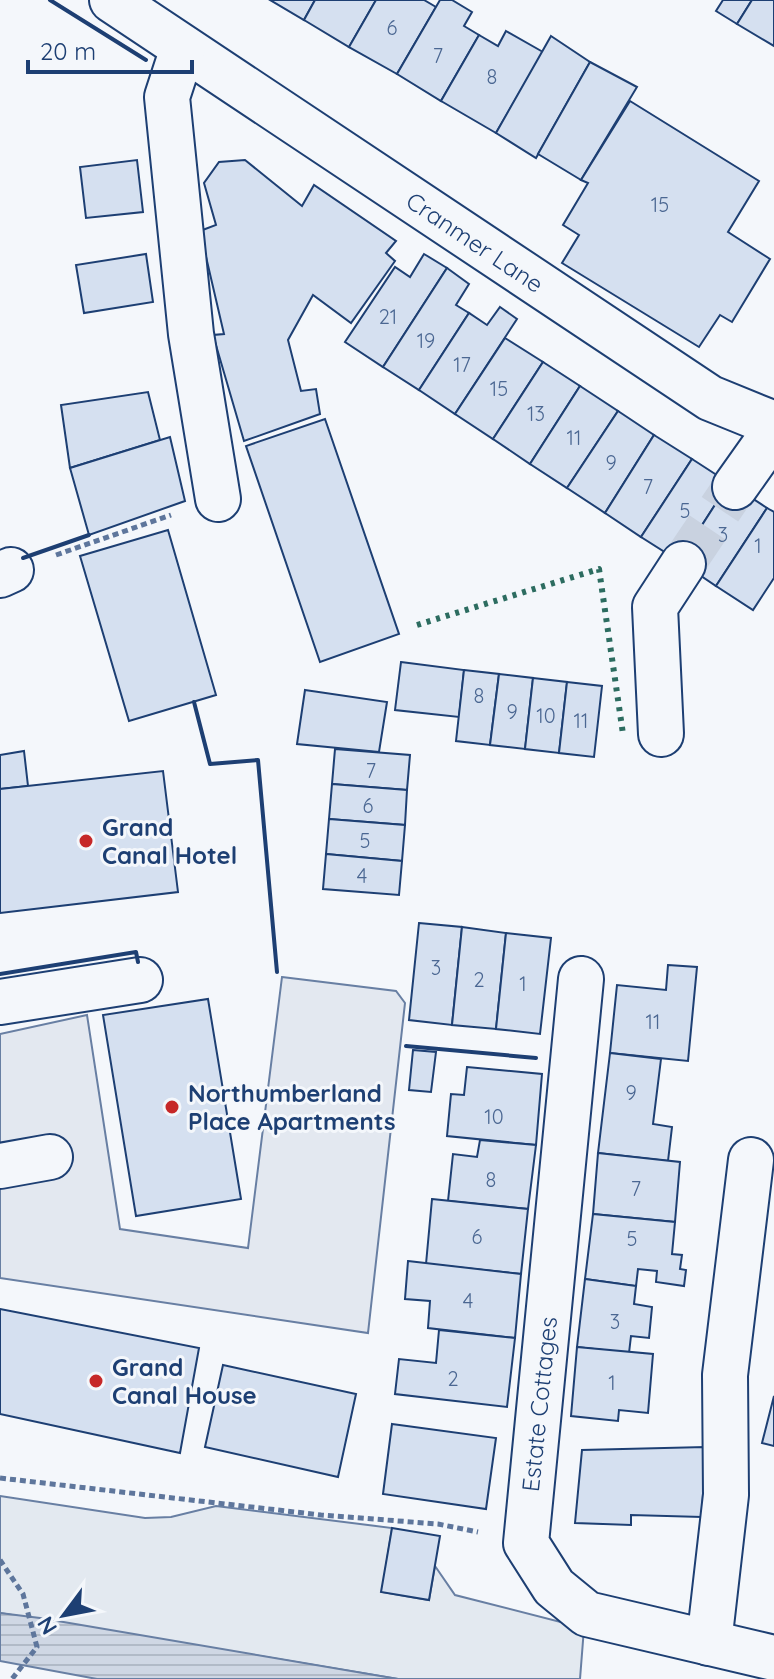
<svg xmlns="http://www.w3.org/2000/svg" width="774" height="1679" font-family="Quicksand,sans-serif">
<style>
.green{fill:#e3e9f0;stroke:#687fa3;stroke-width:2}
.parking{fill:#e3e8f0;stroke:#687fa3;stroke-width:2}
.water{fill:url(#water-rules);stroke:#687fa3;stroke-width:2}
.building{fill:#d5e0f0;stroke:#1d3f73;stroke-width:2}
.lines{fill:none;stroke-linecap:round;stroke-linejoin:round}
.minor-tunnel{stroke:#c9d2e0;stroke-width:44;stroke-dasharray:44 22;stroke-linecap:butt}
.minor-casing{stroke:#1d3f73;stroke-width:48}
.path{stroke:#5e769c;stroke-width:5;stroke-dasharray:6 4;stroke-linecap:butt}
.minor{stroke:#f4f7fb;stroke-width:44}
.hedge{stroke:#2c6c60;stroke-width:6;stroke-dasharray:4 6;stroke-linecap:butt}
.wall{stroke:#1d3f73;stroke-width:4}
.poi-dot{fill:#c62828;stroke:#f4f7fb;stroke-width:3}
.labels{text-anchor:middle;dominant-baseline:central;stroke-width:6;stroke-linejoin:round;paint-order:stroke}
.number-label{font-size:20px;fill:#4b6792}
.street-label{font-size:24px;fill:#1d3f73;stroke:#f4f7fb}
.poi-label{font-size:24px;font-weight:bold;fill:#1d3f73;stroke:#f4f7fb;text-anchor:start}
</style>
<defs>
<pattern id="water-rules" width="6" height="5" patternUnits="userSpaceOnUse" patternTransform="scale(2)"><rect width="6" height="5" fill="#cfd7e4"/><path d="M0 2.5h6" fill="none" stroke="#b1bac7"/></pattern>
</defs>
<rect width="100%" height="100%" fill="#f4f7fb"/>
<path class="green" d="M0,1496L145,1518L171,1517L216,1506L392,1528L382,1592L429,1600L435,1566L455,1595L584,1628L580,1679H398L0,1613Z"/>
<path class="parking" d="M282,977L396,991L405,1003L368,1333L0,1278V1034L87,1015L120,1229L248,1248Z"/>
<path class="water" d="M0,1613L40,1618L398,1679H97L0,1661Z"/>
<g class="building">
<path d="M270,0H315L304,20Z"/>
<path d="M315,0H376L349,47L304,20Z"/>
<path d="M376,0H424L436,7L397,74L349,47Z"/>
<path d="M440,0H452L472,12L464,26L479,35L441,101L397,74Z"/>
<path d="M723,0H752L737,24L716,11Z"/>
<path d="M752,0H774V46L737,24Z"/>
<path d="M506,31L543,52L496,133L441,101L479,35L498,46Z"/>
<path d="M551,36L590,62L536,158L496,133Z"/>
<path d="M590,62L637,87L581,180L538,154Z"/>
<path d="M630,101L759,181L728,232L770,259L732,322L720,315L699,347L562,263L579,235L563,225L588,183L581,180Z"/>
<path d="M137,160L143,212L86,218L80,167Z"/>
<path d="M245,160L302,206L314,185L396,241L386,253L395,261L351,323L313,295L288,340L301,391L316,389L320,414L244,441L213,335L224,334L200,231L216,225L204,183L219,162Z"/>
<path d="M146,254L153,302L84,313L76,265Z"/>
<path d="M424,254L447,268L383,367L345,342L395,267L410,277Z"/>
<path d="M447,268L469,284L456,305L469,313L419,390L383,367Z"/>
<path d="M500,307L517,319L455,414L419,390L469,313L487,325Z"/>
<path d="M505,338L543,362L493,439L455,414Z"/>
<path d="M543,362L580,386L530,464L493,439Z"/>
<path d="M580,386L618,411L567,488L530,464Z"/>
<path d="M148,392L160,440L70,468L61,405Z"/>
<path d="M618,411L654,435L605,513L567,488Z"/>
<path d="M325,419L399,634L320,662L246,446Z"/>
<path d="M654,435L692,459L641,537L605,513Z"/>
<path d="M170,437L185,501L89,535L70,468Z"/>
<path d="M692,459L729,483L679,561L641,537Z"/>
<path d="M729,483L767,508L716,586L679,561Z"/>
<path d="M767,508L774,512V578L753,610L716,586Z"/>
<path d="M168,530L216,695L129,721L80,556Z"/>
<path d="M401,662L464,670L459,717L395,710Z"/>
<path d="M464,670L499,674L490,745L456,741Z"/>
<path d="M499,674L533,678L525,749L490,745Z"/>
<path d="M533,678L567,682L559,753L525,749Z"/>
<path d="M567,682L602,686L594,757L559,753Z"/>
<path d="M305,690L387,702L379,752L297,744Z"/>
<path d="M335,749L410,755L407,790L332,784Z"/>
<path d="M24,751L28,786L0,789V755Z"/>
<path d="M163,771L178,892L0,913V789Z"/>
<path d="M332,784L407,790L405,825L329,819Z"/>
<path d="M329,819L405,825L402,861L326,854Z"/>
<path d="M326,854L402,861L399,895L323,889Z"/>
<path d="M419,923L462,927L452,1025L409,1020Z"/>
<path d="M462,927L506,933L496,1029L452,1025Z"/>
<path d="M506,933L551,938L540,1034L496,1029Z"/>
<path d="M668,965L697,967L688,1061L610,1053L617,985L666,990Z"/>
<path d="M208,999L241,1199L136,1216L103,1015Z"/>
<path d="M413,1050L436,1052L431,1092L409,1090Z"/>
<path d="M610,1053L661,1059L653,1124L672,1127L668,1161L598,1153Z"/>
<path d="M467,1067L542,1074L536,1145L447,1136L451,1094L464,1095Z"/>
<path d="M480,1140L536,1145L528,1209L448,1201L453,1154L477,1157Z"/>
<path d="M598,1153L680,1162L675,1222L593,1214Z"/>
<path d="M432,1199L528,1209L521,1274L426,1264Z"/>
<path d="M593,1214L675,1222L672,1254L682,1255L680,1269L686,1270L684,1286L656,1282L657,1271L638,1269L636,1286L585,1279Z"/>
<path d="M408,1261L521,1274L515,1338L428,1328L430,1301L405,1299Z"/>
<path d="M585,1279L636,1286L634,1304L652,1307L649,1338L631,1336L629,1353L577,1347Z"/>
<path d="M0,1309L199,1348L180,1453L0,1414Z"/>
<path d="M439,1330L515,1338L507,1407L395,1394L399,1359L436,1363Z"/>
<path d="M577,1347L653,1354L648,1413L619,1410L618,1421L571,1416Z"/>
<path d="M223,1365L356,1394L338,1477L205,1447Z"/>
<path d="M774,1396V1446L762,1443Z"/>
<path d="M392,1424L496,1438L486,1509L383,1494Z"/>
<path d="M705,1447L702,1517L631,1515V1525L575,1523L582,1450Z"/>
<path d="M392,1528L440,1536L429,1600L381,1592Z"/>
</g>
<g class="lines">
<path class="minor-tunnel" d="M683,564L735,487"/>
<g class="minor-casing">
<g id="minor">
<path d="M112,0L710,398L774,424"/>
<path d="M183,48L167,97L191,334L218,499"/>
<path d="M735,487L774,432"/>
<path d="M0,575L11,570"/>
<path d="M661,734L655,607L683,564"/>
<path d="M581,979L526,1543L554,1587L587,1614L774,1658"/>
<path d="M0,1002L140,980"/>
<path d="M0,1166L50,1157"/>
<path d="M709,1643L726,1495L725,1375L751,1160"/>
</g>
</g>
<g class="path">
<path d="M56,555L171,515"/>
<path d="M0,1478L321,1515L438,1524L478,1532"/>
<path d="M0,1560L23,1594L37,1647L12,1679"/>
</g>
<use href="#minor" class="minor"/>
<path class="hedge" d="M417,625L599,569L623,734"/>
<g class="wall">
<path d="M50,0L146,60"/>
<path d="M23,558L89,535"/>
<path d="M194,702L210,764L258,760L277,972"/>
<path d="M0,974L136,952L138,962"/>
<path d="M406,1046L536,1058"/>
</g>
</g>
<g class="poi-dot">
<circle cx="86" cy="841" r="8"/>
<circle cx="172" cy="1107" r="8"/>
<circle cx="96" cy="1381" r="8"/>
</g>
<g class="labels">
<g class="number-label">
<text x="392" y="27">6</text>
<text x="438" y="55">7</text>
<text x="492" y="76">8</text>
<text x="660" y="204">15</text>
<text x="388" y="316">21</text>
<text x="426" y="340">19</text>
<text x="462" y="364">17</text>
<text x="499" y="388">15</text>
<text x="536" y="413">13</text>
<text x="574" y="437">11</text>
<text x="611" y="462">9</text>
<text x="648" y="486">7</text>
<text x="685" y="510">5</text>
<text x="723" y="534">3</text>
<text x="758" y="545">1</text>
<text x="479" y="695">8</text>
<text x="512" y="711">9</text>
<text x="546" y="715">10</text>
<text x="581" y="720">11</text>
<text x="371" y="770">7</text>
<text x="368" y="805">6</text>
<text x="365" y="840">5</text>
<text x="362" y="875">4</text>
<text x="436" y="967">3</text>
<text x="479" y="979">2</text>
<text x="523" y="983">1</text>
<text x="653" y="1021">11</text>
<text x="631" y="1092">9</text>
<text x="494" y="1116">10</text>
<text x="491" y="1179">8</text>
<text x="636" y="1188">7</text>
<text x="477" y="1236">6</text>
<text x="632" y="1238">5</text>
<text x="468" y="1300">4</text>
<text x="615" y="1321">3</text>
<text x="453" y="1378">2</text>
<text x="612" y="1382">1</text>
</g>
<g class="street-label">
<text transform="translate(475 242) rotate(34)">Cranmer Lane</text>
<text transform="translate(539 1404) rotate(-84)">Estate Cottages</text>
</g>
<g class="poi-label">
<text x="102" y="827">Grand<tspan x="102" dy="28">Canal Hotel</tspan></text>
<text x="188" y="1093">Northumberland<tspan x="188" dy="28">Place Apartments</tspan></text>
<text x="112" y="1367">Grand<tspan x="112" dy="28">Canal House</tspan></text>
</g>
</g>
<g transform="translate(64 1615) rotate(238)" stroke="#f4f7fb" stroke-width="6" paint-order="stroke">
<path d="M0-6L14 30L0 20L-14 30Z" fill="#1d3f73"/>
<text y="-12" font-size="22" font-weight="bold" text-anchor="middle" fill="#1d3f73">N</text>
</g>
<path d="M28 60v12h164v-12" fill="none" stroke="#1d3f73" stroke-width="4"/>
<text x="40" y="60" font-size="24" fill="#1d3f73" stroke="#f4f7fb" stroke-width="6" paint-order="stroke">20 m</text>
</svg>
